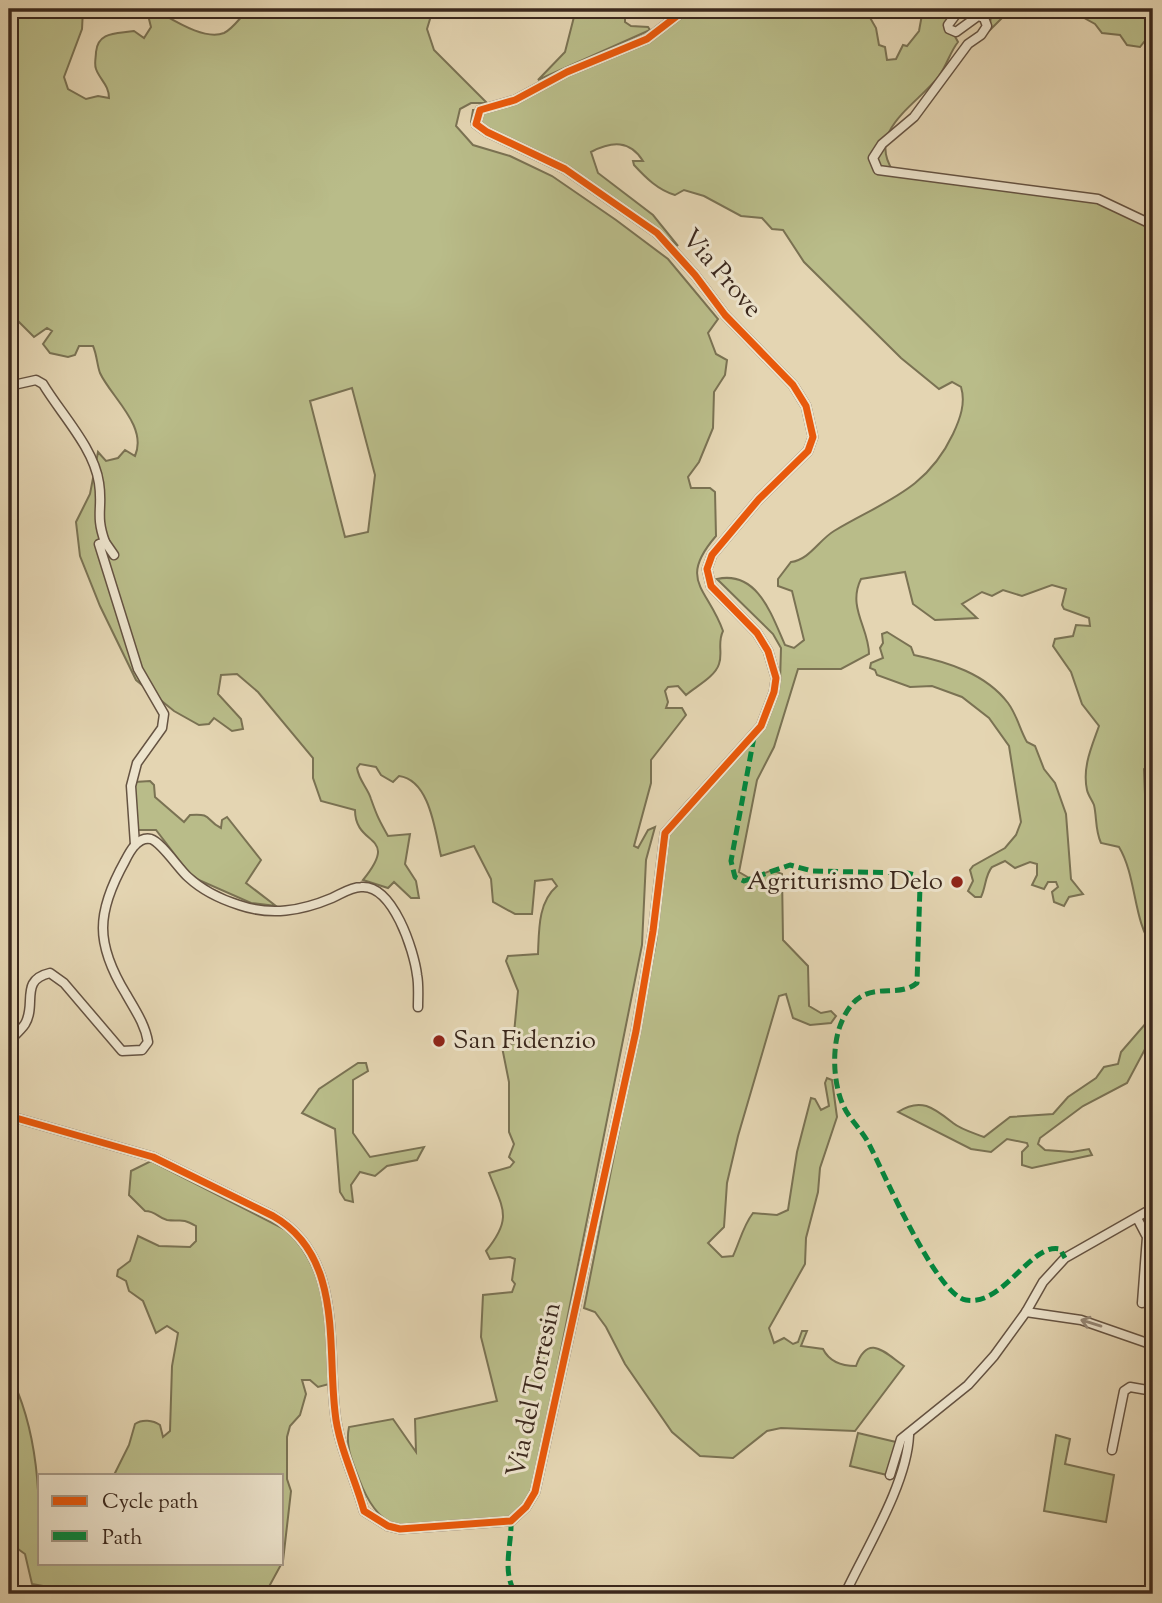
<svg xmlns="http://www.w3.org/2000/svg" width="1162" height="1603" font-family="'Sorts Mill Goudy',serif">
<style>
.green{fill:#b9bc89;stroke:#7a7253;stroke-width:2;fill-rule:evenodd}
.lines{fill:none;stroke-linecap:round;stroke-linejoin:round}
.minor-casing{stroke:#655342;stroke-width:11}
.minor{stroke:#ede4cd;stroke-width:8}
.quiet{stroke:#00873e;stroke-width:5;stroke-dasharray:10 5;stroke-linecap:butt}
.cycleway-casing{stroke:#ede4cd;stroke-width:11}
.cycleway{stroke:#e8590c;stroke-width:7}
.oneway{stroke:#948675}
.poi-dot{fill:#8f2418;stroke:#ede4cd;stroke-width:2.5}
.labels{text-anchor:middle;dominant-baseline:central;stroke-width:6;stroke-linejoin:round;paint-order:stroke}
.street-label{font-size:26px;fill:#3b281d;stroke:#ede4cd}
.poi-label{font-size:26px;fill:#3b281d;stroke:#ede4cd;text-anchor:end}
</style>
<rect width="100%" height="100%" fill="#e4d5b2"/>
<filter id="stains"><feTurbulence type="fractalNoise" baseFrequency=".00286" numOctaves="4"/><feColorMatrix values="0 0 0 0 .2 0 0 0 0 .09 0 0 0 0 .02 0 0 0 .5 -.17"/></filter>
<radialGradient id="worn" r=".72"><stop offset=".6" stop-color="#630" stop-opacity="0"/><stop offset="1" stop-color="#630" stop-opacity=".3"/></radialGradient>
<g class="green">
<path d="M9,9H83L82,29L64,77L68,89L86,99L98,96L109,98C109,85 100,80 96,69C94,64 96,57 96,52C98,31 117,34 134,31L144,38L151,27L147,11L155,10C172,19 204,41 224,33C233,29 241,16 249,9L277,18H301L321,9H433L427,29L434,50L487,103H471L460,109L456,126L473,145L510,156L552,176L616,220L668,259L718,319L708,333L716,354L727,360L725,375L714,392L713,428L699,462L688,477L691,488H710L715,492L716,536C677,581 708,588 723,631C717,643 723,653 719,664C715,677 695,687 686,695L678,686L668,687L665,691L668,702L666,708H682L686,715L651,760V783L634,846L638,848L648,830L655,827L646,860L642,945L537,1470C533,1486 527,1507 512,1516C501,1523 476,1521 463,1522C408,1527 382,1540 359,1479C352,1461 345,1446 349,1427L393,1419L416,1452L415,1419L497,1401L481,1337L483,1295L512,1292L515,1284L512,1280L515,1259L510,1257L490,1259L486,1251C513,1218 503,1209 489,1173L510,1167L514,1162L509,1157L514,1144L509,1132V1082L502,1047L513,1044L518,991L506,961L508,956L538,954C539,930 538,902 557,886L552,879L535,881L532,914H515L493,902L491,879L474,846L441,856C435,831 430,780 399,776L393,782L381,775L376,767L360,764L357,768C359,781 368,788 371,799C377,816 379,820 388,836L410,834L405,864L416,881L419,898H411L394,882L388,888L363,880C401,833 355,848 355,810L321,801L313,778V758L258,692L237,674L221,675L218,694L241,719L243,729L232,731L214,718L209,724L199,725L174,711L136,680L100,606L80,556L76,522L90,494L98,452L106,461L118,458L125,450L135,456C148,426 111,397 100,373C97,365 97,355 93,346H79L75,355L68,357L50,353L43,344L52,331L47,328L34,337L9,312ZM352,388L375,475L368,532L345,537L310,401Z"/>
<path d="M576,9H625V22L631,26L648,27L650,30L538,80L565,52Z"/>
<path d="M700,9H865L876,28L879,45L885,47L887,60L896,59L903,45L907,46L919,31L923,9H945L950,12L947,22L958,42C950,52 947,65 939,76C917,105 866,130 893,171L1103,199L1153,226V764L1144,769L1145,794L1152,802L1153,814V947C1133,922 1137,877 1119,847L1101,843C1095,830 1097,818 1094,805C1092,800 1088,795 1087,790C1082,767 1092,746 1099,726L1082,704L1071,672L1053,646L1055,639L1073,636L1076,625L1090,626L1089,618L1064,609L1062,605L1066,589L1052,585L1022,596L1003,590L992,596L982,592L962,604L977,618L935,620L913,604L905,572L861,579C847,607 869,628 869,654L841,669H798L774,747L757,780L739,872L751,879L772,870L782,874L783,940L808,966L809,1006L821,1013L831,1011L836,1016L831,1023L810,1025L793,1018L786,994L779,996L738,1136L727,1183L724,1227L708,1243L722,1257L733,1256C740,1241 743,1226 753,1213L777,1215L788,1210L797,1152L811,1098L815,1099L821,1110L829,1106L825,1083L827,1078L832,1080L837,1117L820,1168L818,1192L806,1238L805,1264L769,1328L774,1343L784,1338L793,1344L798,1342L802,1331H807L801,1346L823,1349C829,1361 842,1366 856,1366C868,1333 884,1352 904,1366L855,1431L781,1428L767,1431L733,1458L700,1456L672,1432L625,1364L606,1327L595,1312L584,1308L656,942L668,828L681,808L756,729L780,682L781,648L773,634L717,579C758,570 772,616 785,645L794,648L804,640L792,591L778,586V579L791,562C809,560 819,540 834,531C884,501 926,491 953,434C960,419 966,403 961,387L952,382L939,389L901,358L804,262L783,230L772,229L762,218L741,216L704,196L684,190L675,195C658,190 646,178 634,165L633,161H643C630,140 612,141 591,152L598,173L653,215L678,246L560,162L516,141L494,136L471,122L473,110H490L579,69L648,42L687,14Z"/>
<path d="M978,9H1011L989,31L991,16Z"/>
<path d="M1068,9H1153V46L1144,42L1140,47L1127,45L1120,35L1102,33L1095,24Z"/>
<path d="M887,632L911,647L914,655C948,662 986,674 1008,703C1017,715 1020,730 1027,742L1035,746L1044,769L1055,783L1066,814L1071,879L1083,894L1069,897L1064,906L1054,902L1052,892L1058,887L1056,882H1048L1044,889L1032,885L1037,875V864L1030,862L1015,868L1005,861L992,867C985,875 986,887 981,897H975L968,891L973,881L970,870L973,866L1005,848L1016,835L1021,822L1009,746L989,718L962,697L932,686L910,687L877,675L875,670L870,668L871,663L883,658L880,648L883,643L882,634Z"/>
<path d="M150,781L154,785L155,797L184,822L190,815C213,813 205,820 221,828L222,820L227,817L261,860L246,883L276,906L251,903L192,877L156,830H138L133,802L135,782Z"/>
<path d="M1153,1015L1152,1036L1127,1083L1083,1106L1040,1138L1038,1144L1045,1150L1072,1152L1089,1149L1092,1155L1032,1168L1022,1165V1152L1028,1146L1027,1143L1007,1139L991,1152L971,1149L898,1112C921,1097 934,1108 953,1123C962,1130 974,1133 984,1137L1010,1117L1053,1114L1068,1097L1096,1078L1104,1067L1118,1064L1121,1052Z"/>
<path d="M358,1063H366L368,1071L353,1080V1133L370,1157L424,1147L417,1160L387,1166L375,1176L360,1172L351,1185L353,1202L345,1200L340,1192L335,1129L302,1113L319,1089Z"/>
<path d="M151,1161L286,1230C329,1269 327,1329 333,1383L318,1387L310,1380H302L306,1394L300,1415L290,1426L287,1437V1479L291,1491L283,1561L265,1594H37L43,1586L32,1584L25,1554L18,1549H9V1373C39,1430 40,1499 40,1563H282V1475H114L129,1445L135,1424C142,1419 153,1420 160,1425L163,1437L170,1431L172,1366L178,1333L167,1326L156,1333L143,1301L129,1291L126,1281L117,1276L118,1270L130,1261L138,1236L159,1246L190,1247L196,1241V1226C180,1217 182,1222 167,1220C158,1218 156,1211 145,1211L129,1195L131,1171Z"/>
<path d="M858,1433L896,1442L887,1475L850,1466Z"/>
<path d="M1056,1435L1070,1439L1065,1464L1114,1475L1106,1522L1044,1511Z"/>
</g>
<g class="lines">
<g class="minor-casing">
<g id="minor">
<path d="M960,9L948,25L949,29L956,32L978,16L984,18L987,26L981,35L968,44L914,117L882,144L873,158L878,170L1098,199L1153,225"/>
<path d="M9,386L36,380L43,384C61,414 94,448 99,483C103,508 95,515 105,542"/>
<path d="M114,555L105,542L99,544L138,669L164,714L162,728L137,763L131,786L135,845"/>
<path d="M9,1041C14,1036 21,1030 25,1024C37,1004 19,980 50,973L64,983L122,1051L142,1050L148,1042C145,1024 135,1010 126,994C95,943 96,913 125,861C130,851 138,836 151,839C161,842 179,869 188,877C202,890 220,899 239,905C271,916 301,911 332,898C341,894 351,887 361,887C393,884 414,951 417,975C419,985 418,997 418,1007"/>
<path d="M9,1116L153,1157L273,1216C343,1256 327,1344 335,1412C338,1445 355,1478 364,1511L388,1526L400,1529L511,1521L526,1507L535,1492L636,1031L653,931L665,833L761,726L774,692L776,678L768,651L757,633L711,586L707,569L712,555L759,499L808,451L813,437L806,406L793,385L725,315L695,275L657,233L565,169L487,132L476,124L480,110L515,100L567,72L647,39L686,9"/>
<path d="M1137,1218L1147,1237L1142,1303"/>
<path d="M1026,1312L1081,1320L1153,1345"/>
<path d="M1112,1450L1124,1391L1130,1387L1153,1391"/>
<path d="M890,1475L901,1439L968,1385L994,1356L1026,1312L1043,1282L1065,1258L1153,1208"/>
<path d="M845,1594C866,1549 907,1484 909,1435"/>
</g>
</g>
<use href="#minor" class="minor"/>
<g class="quiet">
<path d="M754,737L731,861L735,877L744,881L790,865L812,871L907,873L915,875L920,886L917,983C894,1002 860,972 840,1026C832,1048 833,1083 843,1105C849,1119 862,1130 869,1144C884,1173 936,1295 966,1300C1003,1307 1031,1242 1060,1249L1065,1258"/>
<path d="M511,1521C512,1545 501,1572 516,1594"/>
</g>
<g class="cycleway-casing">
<path id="cycleway" d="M9,1116L153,1157L273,1216C343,1256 327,1344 335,1412C338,1445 355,1478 364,1511L388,1526L400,1529L511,1521L526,1507L535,1492L636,1031L653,931L665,833L761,726L774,692L776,678L768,651L757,633L711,586L707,569L712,555L759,499L808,451L813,437L806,406L793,385L725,315L695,275L657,233L565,169L487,132L476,124L480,110L515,100L567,72L647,39L686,9"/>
</g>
<use href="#cycleway" class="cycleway"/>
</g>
<defs><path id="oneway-shaft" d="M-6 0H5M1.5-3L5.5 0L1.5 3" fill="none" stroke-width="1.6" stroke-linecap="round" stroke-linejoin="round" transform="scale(1.75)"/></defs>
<use class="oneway" href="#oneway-shaft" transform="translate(1091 1323) rotate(-163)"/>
<g class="poi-dot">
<circle cx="957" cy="882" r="7"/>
<circle cx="439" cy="1041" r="7"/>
</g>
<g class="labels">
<g class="street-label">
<text transform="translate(721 274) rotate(49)">Via Prove</text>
<text transform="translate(535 1390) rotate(-78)">Via del Torresin</text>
</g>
<g class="poi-label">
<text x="943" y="882">Agriturismo Delo</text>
<text x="453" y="1041" text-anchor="start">San Fidenzio</text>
</g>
</g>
<rect width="1162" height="1603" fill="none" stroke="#e4d5b2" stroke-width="35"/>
<rect x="10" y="10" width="1141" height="1582" fill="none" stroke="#3b281d" stroke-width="3.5"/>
<rect x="18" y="18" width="1127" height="1568" fill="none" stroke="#3b281d" stroke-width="2"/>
<rect x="38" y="1474" width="245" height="91" fill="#ede4cd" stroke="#a69987" stroke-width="2"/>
<rect x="52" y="1496" width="35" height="10" fill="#e8590c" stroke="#a69987" stroke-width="2"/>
<text x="102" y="1508" font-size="21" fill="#3b281d">Cycle path</text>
<rect x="52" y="1531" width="35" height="10" fill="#00873e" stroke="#a69987" stroke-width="2"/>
<text x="102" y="1544" font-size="21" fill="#3b281d">Path</text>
<rect width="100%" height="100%" filter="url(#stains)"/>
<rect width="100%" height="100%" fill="url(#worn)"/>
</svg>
